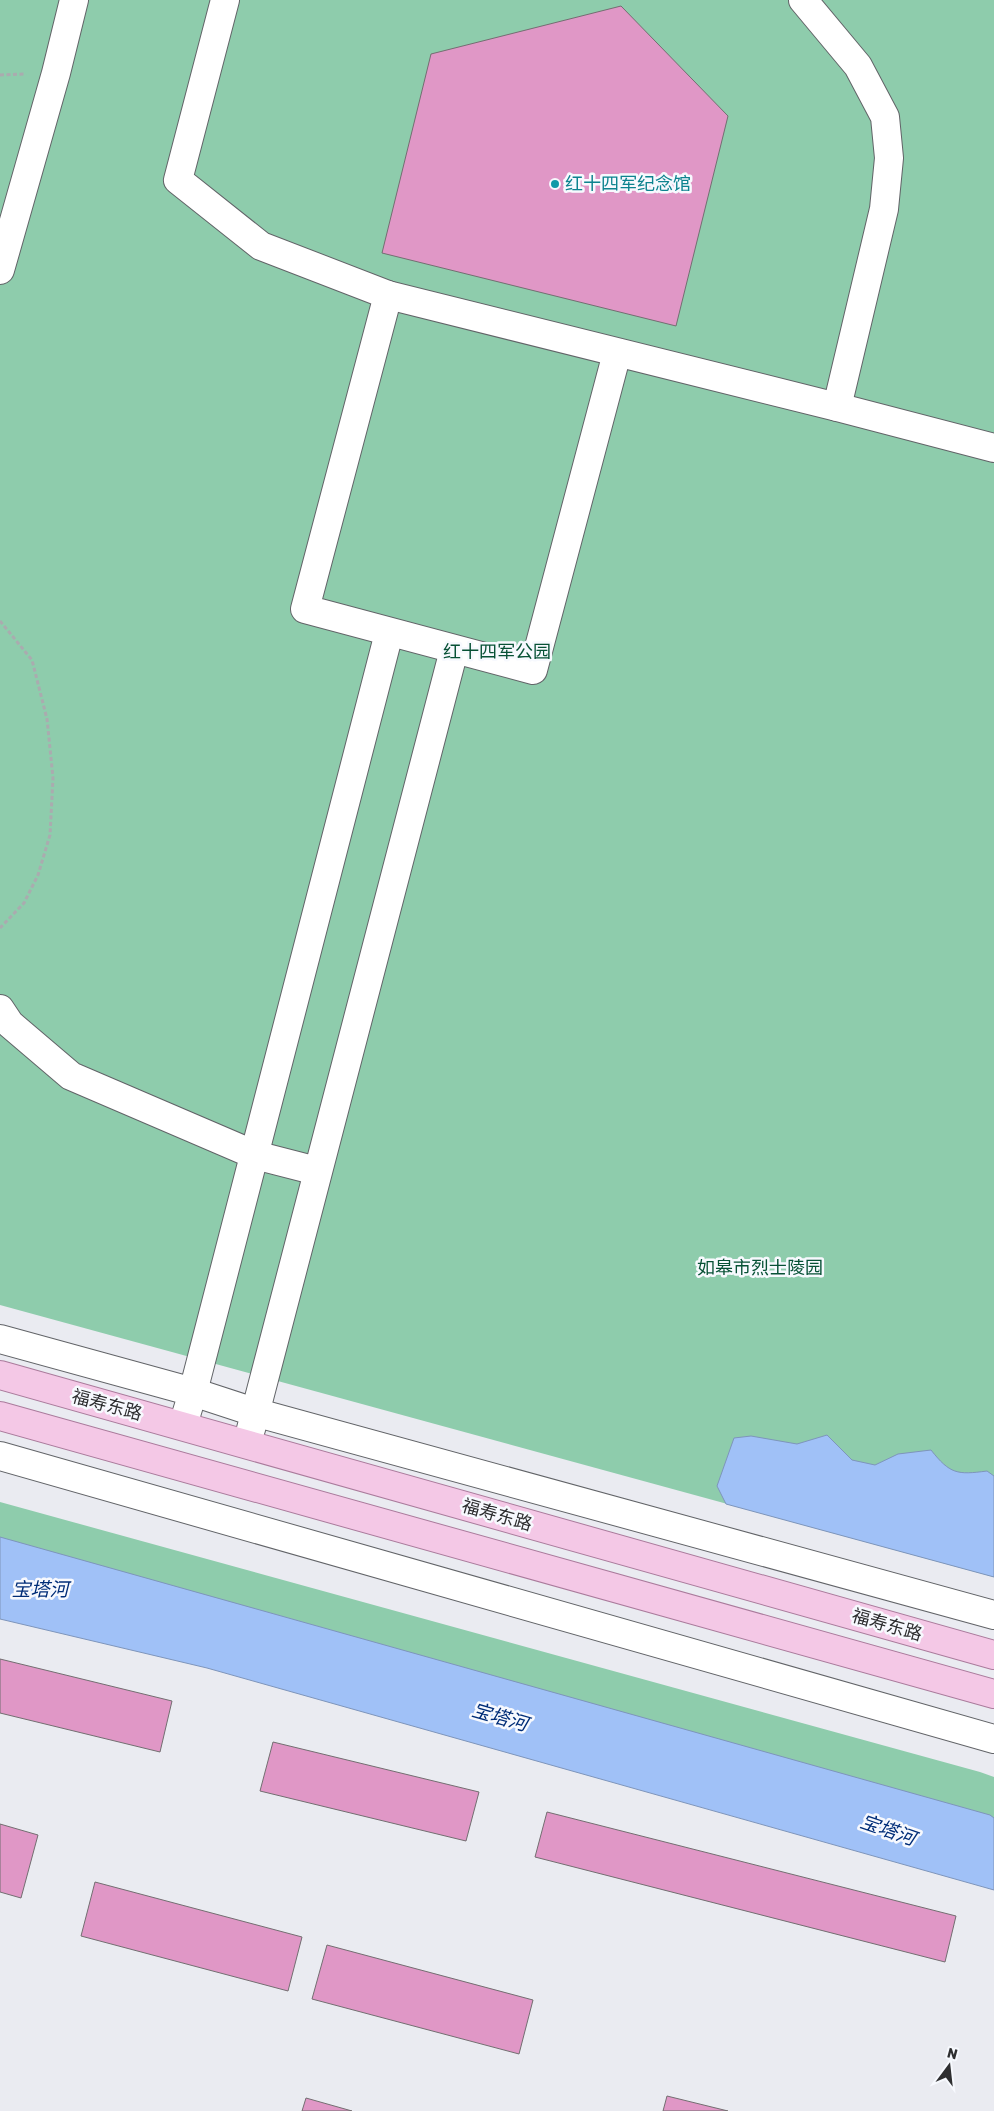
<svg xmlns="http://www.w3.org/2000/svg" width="994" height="2111" font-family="Rubik,'Noto Sans SC',sans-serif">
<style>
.green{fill:#8eccac}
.water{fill:#a0c1f7;stroke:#7e95bb}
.building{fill:#e097c6;stroke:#736e71}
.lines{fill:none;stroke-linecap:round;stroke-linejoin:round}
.minor-casing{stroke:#626468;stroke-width:30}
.major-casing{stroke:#aa7b9c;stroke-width:30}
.path{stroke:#aaabaf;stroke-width:3;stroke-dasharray:4 2.5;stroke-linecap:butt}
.minor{stroke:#fff;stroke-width:28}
.major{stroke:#f4c8e6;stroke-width:28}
.culture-dot{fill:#0f9aa8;stroke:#f7f9fe;stroke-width:2}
.labels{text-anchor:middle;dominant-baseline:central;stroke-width:5;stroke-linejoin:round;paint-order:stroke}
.culture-label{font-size:18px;fill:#0d838f;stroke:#f7f9fe;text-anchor:start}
.park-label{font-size:18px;fill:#075135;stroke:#f7f9fe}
.street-label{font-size:18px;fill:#2e2e30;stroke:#f7f9fe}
.water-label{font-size:19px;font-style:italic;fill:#002d78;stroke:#f7f9fe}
</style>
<rect width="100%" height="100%" fill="#eaebf1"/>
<g class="green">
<path d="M0,0H994V1577L0,1305Z"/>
<path d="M0,1502L980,1772L994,1777V1818L0,1538Z"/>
</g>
<g class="water">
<path d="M827,1435L852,1460L875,1465L898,1454L931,1450C950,1474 957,1475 987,1471L994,1476V1577L726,1504L717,1486L734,1438L751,1436L797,1444Z"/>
<path d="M0,1537L990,1815L994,1818V1890L207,1668L0,1619Z"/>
</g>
<g class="building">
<path d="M621,6L728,116L676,326L382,253L431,54Z"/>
<path d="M0,1659L172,1701L160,1752L0,1713Z"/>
<path d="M273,1742L479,1792L466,1841L260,1791Z"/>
<path d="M547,1812L956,1916L945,1962L535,1857Z"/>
<path d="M0,1824L38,1835L21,1898L0,1892Z"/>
<path d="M95,1882L302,1937L288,1991L81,1936Z"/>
<path d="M327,1945L533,2000L519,2054L312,1999Z"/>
<path d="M667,2096L728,2111H663Z"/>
<path d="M306,2098L352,2111H302Z"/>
</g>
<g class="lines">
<g class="minor-casing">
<g id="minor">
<path d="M225,0L178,180L261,246L388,295L837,407L994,448"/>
<path d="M803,0L858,66L885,117L889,158L884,209L837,407"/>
<path d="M0,270L56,73L74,0"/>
<path d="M388,295L305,609L533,670L617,353"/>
<path d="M0,1009L10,1024L71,1076L255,1155L317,1171"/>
<path d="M0,1339L193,1392L254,1412L994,1615"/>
<path d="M183,1425L193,1392L389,633"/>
<path d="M251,1429L454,650"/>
<path d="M0,1456L994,1739"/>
</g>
</g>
<g class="major-casing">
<g id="major">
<path d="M0,1375L994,1655"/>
<path d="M0,1416L994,1694"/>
</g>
</g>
<g class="path">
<path d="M0,75L26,74"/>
<path d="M0,621L32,660L47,719L53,778L50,835L38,875L24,903L0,928"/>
</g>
<use href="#minor" class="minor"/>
<use href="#major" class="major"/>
</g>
<circle class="culture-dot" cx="555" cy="184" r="5"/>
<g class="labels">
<g class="culture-label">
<text x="565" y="184">红十四军纪念馆</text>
</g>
<g class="park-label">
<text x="497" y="652">红十四军公园</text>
<text x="760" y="1268">如皋市烈士陵园</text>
</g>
<g class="street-label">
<text transform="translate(107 1405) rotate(15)">福寿东路</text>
<text transform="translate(497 1515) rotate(16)">福寿东路</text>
<text transform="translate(887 1625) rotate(16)">福寿东路</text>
</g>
<g class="water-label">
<text x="40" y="1589">宝塔河</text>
<text transform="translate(500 1717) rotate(16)">宝塔河</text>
<text transform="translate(888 1830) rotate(19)">宝塔河</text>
</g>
</g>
<g transform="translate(949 2066) rotate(15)" stroke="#f7f9fe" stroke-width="4" paint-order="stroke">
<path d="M0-4L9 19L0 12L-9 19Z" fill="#2e2e30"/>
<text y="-8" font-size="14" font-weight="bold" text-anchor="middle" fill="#2e2e30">N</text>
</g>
</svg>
